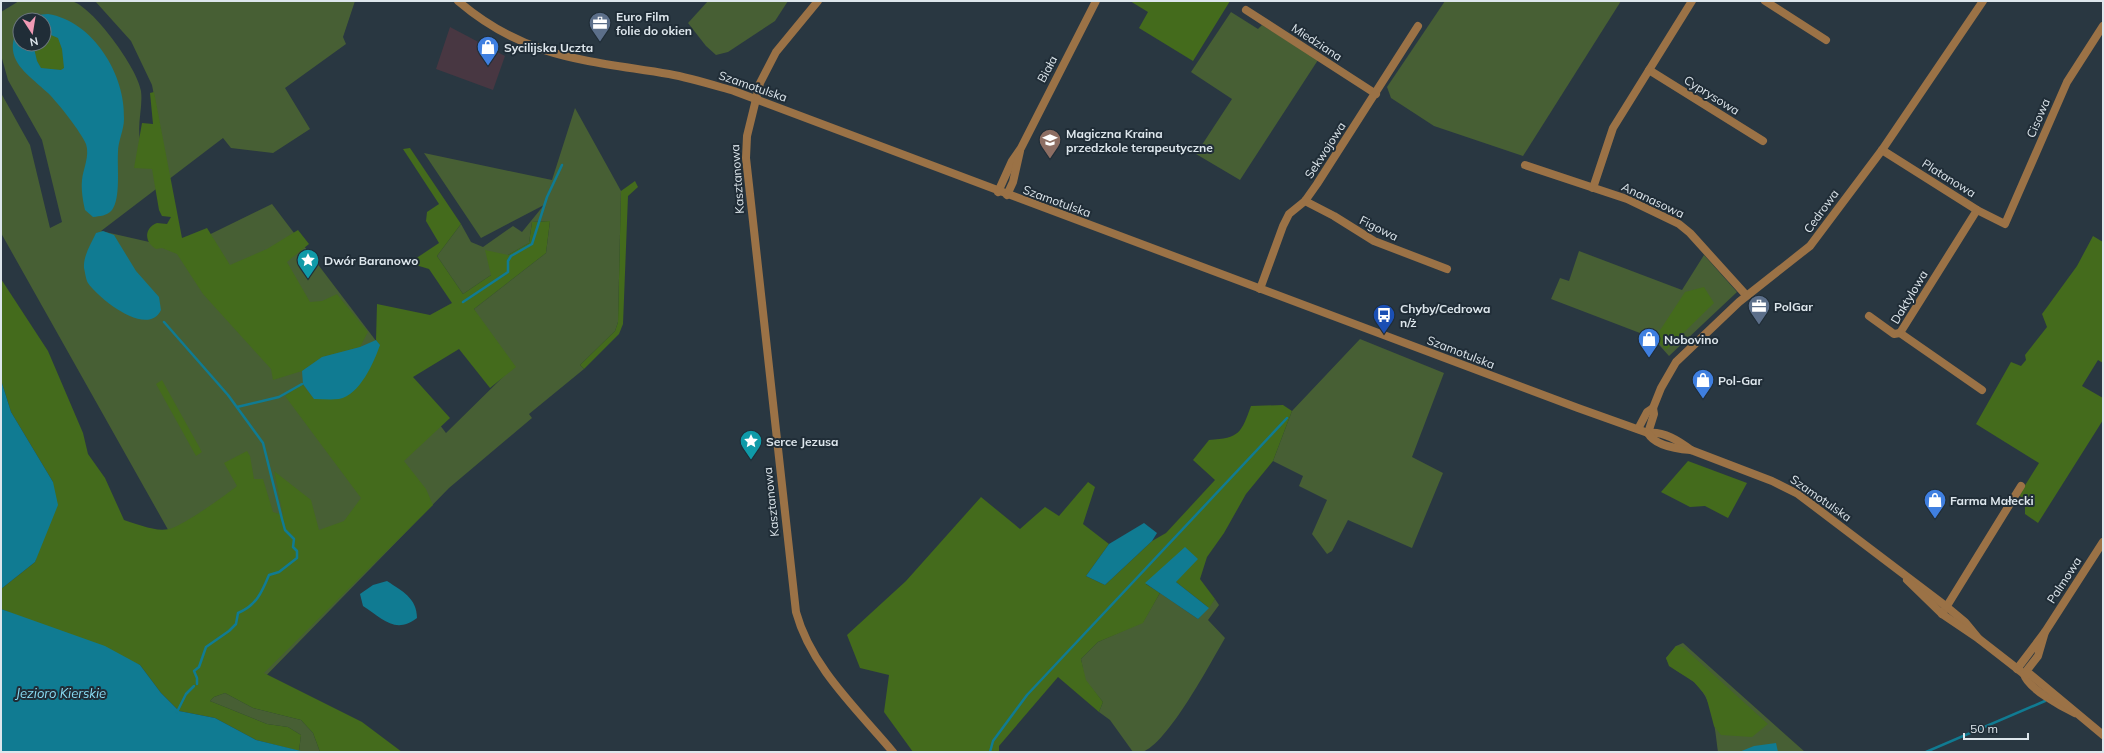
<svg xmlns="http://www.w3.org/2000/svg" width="2104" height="753" font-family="Mulish,sans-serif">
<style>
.commercial{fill:#483742}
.green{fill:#475f34;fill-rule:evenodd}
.forest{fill:#446b1c}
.water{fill:#107b92}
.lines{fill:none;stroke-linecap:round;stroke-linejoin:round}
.stream{stroke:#107b92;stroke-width:2.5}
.minor{stroke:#9b7246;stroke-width:8}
.tertiary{stroke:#9b7246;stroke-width:8}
.labels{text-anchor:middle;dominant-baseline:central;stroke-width:4;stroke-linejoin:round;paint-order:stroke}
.poi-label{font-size:12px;font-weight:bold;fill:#dde6ec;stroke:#202d37;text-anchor:start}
.street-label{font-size:12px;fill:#dde6ec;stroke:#202d37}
.water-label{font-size:13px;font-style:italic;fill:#89ddf5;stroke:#202d37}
</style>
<rect width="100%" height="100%" fill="#293741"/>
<path class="commercial" d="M450,27L505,56L493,90L436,69Z"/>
<g class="green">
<path d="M19,1C35,1 55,0 71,1C92,5 138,69 141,91C143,107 137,123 140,140L162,137L152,85L131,41L95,1H355L343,37L346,44L285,88L310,129L273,153L231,148L223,138L101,231L180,249L272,204L446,433L506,374L474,309L546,253L550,221L532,222L529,243L508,255L491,275L463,294L437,256L461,224L471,242L483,247L513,226L522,232L544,205L481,238L424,153L552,180L575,108L621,191L618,322L615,331L580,365L584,369L529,414L532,418L449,488L256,686L1,233V93L30,145L50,228L62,222L42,140L8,80L1,55V12ZM20,20H44V44H20Z"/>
<path d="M708,1H788L775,21L728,52L716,55L706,46L688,23Z"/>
<path d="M1445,1H1621L1523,156L1434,126L1391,98L1387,87Z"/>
<path d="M1231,12L1258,29L1262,25L1318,60L1240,180L1196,154L1232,99L1191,72Z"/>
<path d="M1579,251L1682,290L1704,255L1737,292L1669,356L1653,338L1551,299L1560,278L1569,281Z"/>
<path d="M1360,339L1444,373L1412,457L1443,473L1412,548L1348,520L1332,551L1327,554L1312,534L1327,500L1299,486L1303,476L1273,461L1292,411Z"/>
<path d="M1160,593L1198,619L1215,599L1219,605L1208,620L1225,638C1211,662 1167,745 1142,752C1140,753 1135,752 1133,752L1110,720L1099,712L1103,702L1085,680L1081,659L1098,642L1143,622Z"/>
<path d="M1683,643L1805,752H1718C1715,729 1713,698 1694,682C1684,673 1671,671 1666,658L1676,646Z"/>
<path d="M225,693L253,708L301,720L313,733L320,752L299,751L301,735L288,727L267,724L210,701L214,697Z"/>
</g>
<g class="forest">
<path d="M1130,1H1230L1193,61L1139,28L1148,12Z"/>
<path d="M44,32L58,38L62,49L64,68L61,70L41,68L37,61L33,44H44Z"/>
<path d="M154,92L182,238L207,228L230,265L267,249L298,230L309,244L287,262L310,302L322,301L337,294L368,332L360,347L322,357L302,371L273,380L271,369L203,294L177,254L162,248L156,249C144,242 144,228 157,223L167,224L171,217L162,216L159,210L152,169L134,168L142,123L153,124L150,93Z"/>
<path d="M410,148L461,224L437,256L463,294L491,275L485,250L508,255L529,243L532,222L550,221L546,253L474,309L516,367L490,388L459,349L413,377L450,418L404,461L426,489L433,505L264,673L362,722L402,752H320L313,733L301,720L253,708L225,693L214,697L210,701L267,724L288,727L301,735L299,751L256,740L215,718L179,711L161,693L140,665L1,609V589L35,562L53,482L11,412L1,380V279L48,351L83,433L88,454L105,478L124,520C137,524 155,532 169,529C181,527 226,495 237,486L224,463L247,451L250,456L254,479H263L273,512L283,515L274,471L311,500L319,530L344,521L361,498L285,396L302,384L314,399L379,345L376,340L377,304L430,315L452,303L429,269L409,263L439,243L426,221L427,212L439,204L403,149Z"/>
<path d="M635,181L638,187L628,196L623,324L619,334L584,369L580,365L615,331L618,322L621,191Z"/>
<path d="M2093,236L2103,242V363L2098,360L2082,386L2103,398V420L2038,523L2025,514V501L2019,495L2039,463L1976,424L2011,362L2021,366L2026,360L2025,355L2047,327L2042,314L2077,266Z"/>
<path d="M1704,287L1714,303L1666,350L1655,338L1685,292Z"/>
<path d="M162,380L202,452L196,456L156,384Z"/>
<path d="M1283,405L1292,411L1273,461L1246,494L1224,533L1207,557L1200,579L1215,599L1209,608L1176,582L1146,584L1160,593L1143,623L1098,642L1081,659L1086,680L1103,702L1099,712L1058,677L999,746V752H913L884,712L889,675L860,668L847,635L906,581L981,497L1020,529L1045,507L1059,516L1088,482L1095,487L1083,524L1109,544L1086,576L1105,585L1152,541L1166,533L1215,480L1193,460L1209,440C1240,438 1241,433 1251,406Z"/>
<path d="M1688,461L1747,483L1728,518L1705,506L1690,507L1661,492Z"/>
<path d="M1676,646L1683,647L1768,724L1752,737L1721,735L1714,726L1706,696L1694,682L1669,666L1666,658Z"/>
</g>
<g class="water">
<path d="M48,14C93,21 126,75 124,119C124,130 118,141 118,152C117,167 121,198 112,210C107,216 100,216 93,217L85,210C83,201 81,190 82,180C83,169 90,156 86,144C81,132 58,103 48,93C26,72 0,59 20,24V44H33L37,61L41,68L61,70L64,68L62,49L58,38L44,32V20H24L36,15Z"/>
<path d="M103,231L114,235L136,271L159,297L161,310C148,338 99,299 88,283C86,280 85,272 84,268C83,256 91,244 96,233Z"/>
<path d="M376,340L380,345C374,362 360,395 339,399C331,400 322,399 314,399L303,384L302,371L322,357L360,347Z"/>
<path d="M1,380L11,412L53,482L58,505L35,562L1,589Z"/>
<path d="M1144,523L1157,533L1152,541L1105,585L1086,576L1109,544Z"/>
<path d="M1185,547L1198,559L1176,582L1209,608L1198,619L1145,583Z"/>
<path d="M387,581C402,591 417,598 417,618C395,635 382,618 363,606L360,594L373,585Z"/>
<path d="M1,609L105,646L140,665L161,693L179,711L215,718L256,740L305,752H1Z"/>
<path d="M1776,743L1778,752H1739L1754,746Z"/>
</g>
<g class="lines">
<g class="stream">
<path d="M463,302L508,272V261L511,256L532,244L547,197L562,165"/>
<path d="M164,322L228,395L263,443L282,519L285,530L294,539L293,547L297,551V558L279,572L269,575C262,592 256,606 238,613L236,624L229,631L206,647L199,667L194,671L197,678V684"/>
<path d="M237,407L279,397L302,384"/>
<path d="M177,712L186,694L194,686"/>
<path d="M990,752L993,741L1027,695L1287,418"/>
<path d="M1926,752L2045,701"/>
</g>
<g class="minor">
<path d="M818,1L776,52L760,83L747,136L746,158L750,194L796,612C811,667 857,709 893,752"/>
<path d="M1765,1L1826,40"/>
<path d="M1246,10L1376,94"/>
<path d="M1649,70L1763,141"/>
<path d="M1882,150L1977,210L2005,224L2067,82L2103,26"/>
<path d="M1525,165L1627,199L1679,224L1690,233L1746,295"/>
<path d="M1593,188L1613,128L1692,1"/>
<path d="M998,192L1012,161L1021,148L1096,1"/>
<path d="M1007,195L1013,182L1020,151"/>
<path d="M1305,201L1334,216L1374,241L1447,269"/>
<path d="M1977,210L1900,333L1982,390"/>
<path d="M1260,289L1283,226L1289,214L1305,201L1317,184L1418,26"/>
<path d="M1869,316L1894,334L1900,333"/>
<path d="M1638,429L1647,412L1653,408"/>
<path d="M1648,433L1654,414L1653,408L1661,388L1676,362L1739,302L1810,246L1882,150L1983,1"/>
<path d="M1942,614L2021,486"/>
<path d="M2045,632L2103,542"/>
<path d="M2017,669L2045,632L2038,656L2024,674"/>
</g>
<g class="tertiary">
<path d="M458,1C526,59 586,60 669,74C691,78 713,85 734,91L1578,408L1648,433C1664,431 1679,441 1691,450"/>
<path d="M1648,433C1655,446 1678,449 1691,450L1772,481L1798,494L1947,607L1965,622L1979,639"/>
<path d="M1907,580L1942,614L1979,639L2024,674C2027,688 2062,707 2075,713"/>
<path d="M2024,674H2030L2103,735"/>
</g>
</g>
<defs>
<g id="office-pin" transform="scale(1.15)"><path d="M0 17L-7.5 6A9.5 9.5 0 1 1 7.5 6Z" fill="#5c6f8a" stroke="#202d37"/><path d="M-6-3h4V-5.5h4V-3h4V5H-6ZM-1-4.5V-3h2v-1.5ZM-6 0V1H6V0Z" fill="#fff"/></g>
<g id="shop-pin" transform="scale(1.15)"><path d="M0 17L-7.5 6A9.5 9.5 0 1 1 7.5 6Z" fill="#3f7fe0" stroke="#202d37"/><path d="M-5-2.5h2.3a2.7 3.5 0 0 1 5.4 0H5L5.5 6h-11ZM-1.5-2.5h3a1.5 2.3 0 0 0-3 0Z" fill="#fff"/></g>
<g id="school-pin" transform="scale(1.15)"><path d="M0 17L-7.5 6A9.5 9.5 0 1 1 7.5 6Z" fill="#8d6e63" stroke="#202d37"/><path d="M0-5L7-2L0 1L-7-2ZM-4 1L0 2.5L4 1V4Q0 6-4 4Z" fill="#fff"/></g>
<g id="sight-pin" transform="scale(1.15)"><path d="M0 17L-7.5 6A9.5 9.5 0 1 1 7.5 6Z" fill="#0f9aa8" stroke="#202d37"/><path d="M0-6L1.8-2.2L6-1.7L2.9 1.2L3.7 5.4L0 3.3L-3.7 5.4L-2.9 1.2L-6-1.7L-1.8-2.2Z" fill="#fff"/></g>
<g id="bus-pin" transform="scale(1.15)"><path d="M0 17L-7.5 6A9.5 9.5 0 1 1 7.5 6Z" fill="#1a4fb4" stroke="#202d37"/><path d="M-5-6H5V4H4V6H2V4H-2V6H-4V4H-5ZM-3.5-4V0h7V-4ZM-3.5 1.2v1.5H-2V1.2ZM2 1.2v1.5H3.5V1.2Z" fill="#fff"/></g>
</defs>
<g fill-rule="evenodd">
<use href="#office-pin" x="600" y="23"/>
<use href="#shop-pin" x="488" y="47"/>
<use href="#school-pin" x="1050" y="140"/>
<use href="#sight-pin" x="308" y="260"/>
<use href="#office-pin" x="1759" y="306"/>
<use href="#bus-pin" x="1384" y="315"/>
<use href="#shop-pin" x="1649" y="339"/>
<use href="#shop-pin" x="1703" y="380"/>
<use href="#sight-pin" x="751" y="441"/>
<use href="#shop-pin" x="1935" y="500"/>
</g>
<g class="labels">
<g class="poi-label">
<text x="616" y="16">Euro Film<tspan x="616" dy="14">folie do okien</tspan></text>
<text x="504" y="47">Sycilijska Uczta</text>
<text x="1066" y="133">Magiczna Kraina<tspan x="1066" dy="14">przedzkole terapeutyczne</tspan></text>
<text x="324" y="260">Dwór Baranowo</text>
<text x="1774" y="306">PolGar</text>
<text x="1400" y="308">Chyby/Cedrowa<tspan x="1400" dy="14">n/ż</tspan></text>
<text x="1664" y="339">Nobovino</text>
<text x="1718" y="380">Pol-Gar</text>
<text x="766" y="441">Serce Jezusa</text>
<text x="1950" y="500">Farma Małecki</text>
</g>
<g class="street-label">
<text transform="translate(1317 42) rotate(33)">Miedziana</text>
<text transform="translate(1047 69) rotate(-62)">Biała</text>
<text transform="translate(753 86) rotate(19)">Szamotulska</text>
<text transform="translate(1712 95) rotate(32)">Cyprysowa</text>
<text transform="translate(2038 118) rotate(-67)">Cisowa</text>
<text transform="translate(1325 150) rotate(-57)">Sekwojowa</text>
<text transform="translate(1949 178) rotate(32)">Platanowa</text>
<text transform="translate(737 179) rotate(-94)">Kasztanowa</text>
<text transform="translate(1653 200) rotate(25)">Ananasowa</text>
<text transform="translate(1057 201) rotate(20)">Szamotulska</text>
<text transform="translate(1821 211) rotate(-54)">Cedrowa</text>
<text transform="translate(1379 228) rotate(26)">Figowa</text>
<text transform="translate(1909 297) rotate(-59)">Daktylowa</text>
<text transform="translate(1461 352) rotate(21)">Szamotulska</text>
<text transform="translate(1821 498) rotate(35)">Szamotulska</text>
<text transform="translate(771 502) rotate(-96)">Kasztanowa</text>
<text transform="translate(2064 580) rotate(-57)">Palmowa</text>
</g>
<g class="water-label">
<text x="61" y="693">Jezioro Kierskie</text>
</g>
</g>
<rect width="2104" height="753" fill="none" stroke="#dde6ec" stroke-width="4"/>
<g transform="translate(32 32) rotate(168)"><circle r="19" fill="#202d37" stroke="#6c777f"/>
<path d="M0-3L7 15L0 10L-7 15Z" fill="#f09ab5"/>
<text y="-6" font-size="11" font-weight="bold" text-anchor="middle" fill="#dde6ec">N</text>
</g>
<path d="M1964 733v6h64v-6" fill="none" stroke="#dde6ec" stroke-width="2"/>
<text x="1970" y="733" font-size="12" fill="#dde6ec" stroke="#202d37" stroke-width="3" paint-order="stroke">50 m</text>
</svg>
